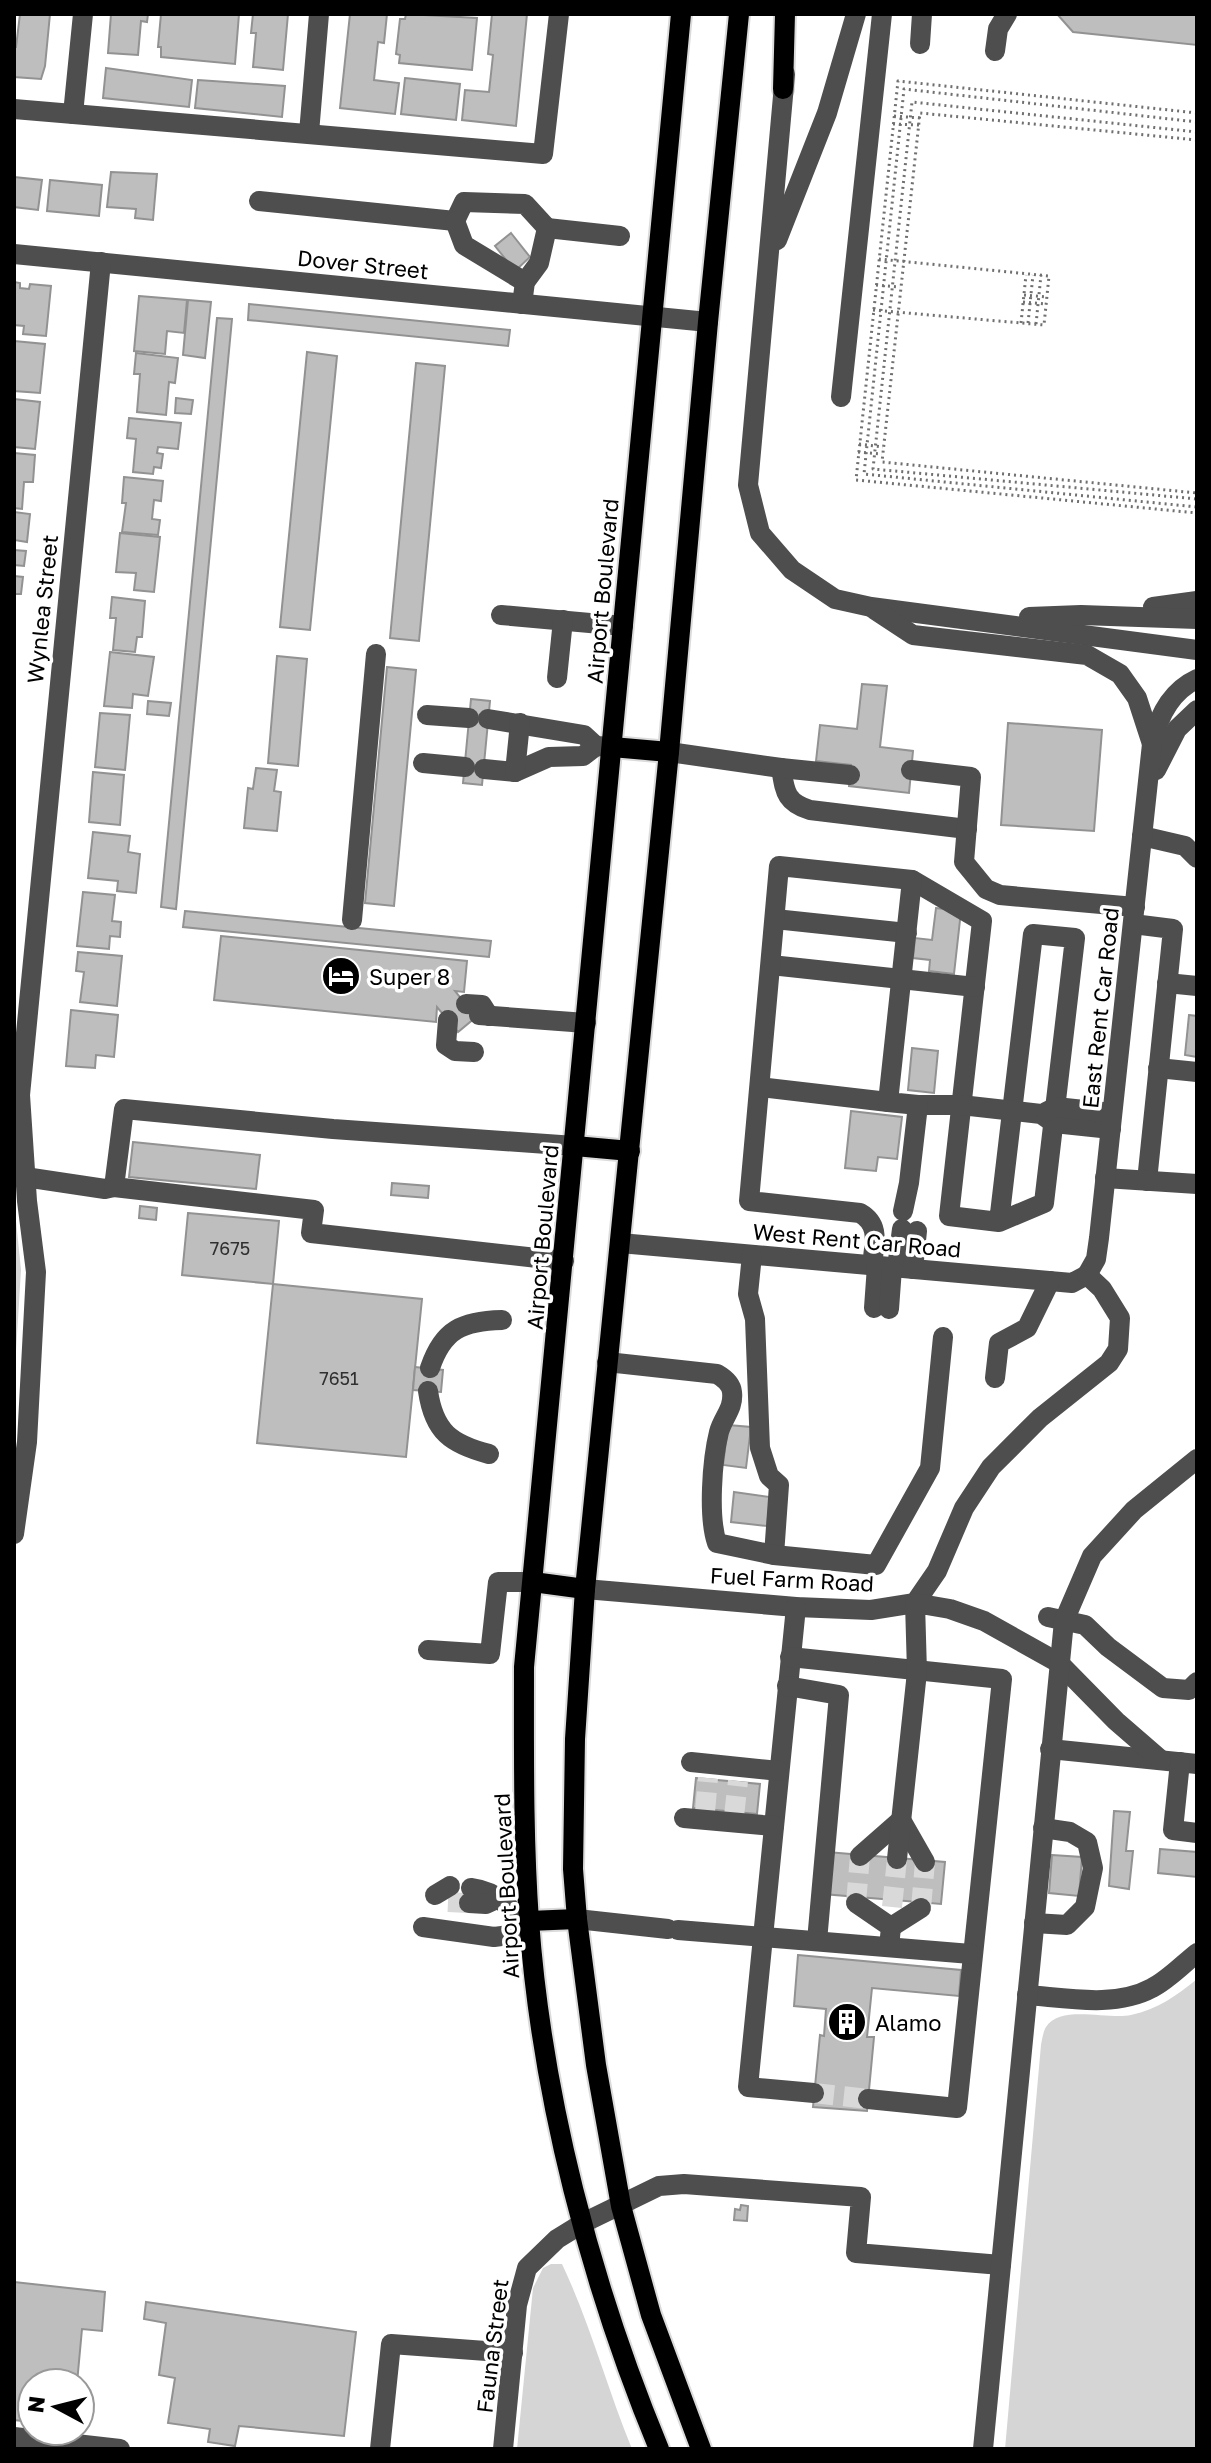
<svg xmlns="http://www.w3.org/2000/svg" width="1211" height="2463" font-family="'Golos Text',sans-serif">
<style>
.green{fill:#d5d5d5}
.building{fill:#bebebe;stroke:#929292;stroke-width:2}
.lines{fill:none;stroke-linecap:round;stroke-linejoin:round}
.minor-tunnel{stroke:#d9d9d9;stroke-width:20;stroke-dasharray:20 10;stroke-linecap:butt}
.major-casing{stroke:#dbdbdb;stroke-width:24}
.path{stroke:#707070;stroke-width:3;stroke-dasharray:2 4;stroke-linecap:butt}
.minor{stroke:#4e4e4e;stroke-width:20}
.major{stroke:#000;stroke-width:20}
.labels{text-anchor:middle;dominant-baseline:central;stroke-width:7;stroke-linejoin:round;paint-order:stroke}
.number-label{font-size:18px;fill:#303030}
.street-label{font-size:22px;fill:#000;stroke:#fff}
.poi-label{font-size:22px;fill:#000;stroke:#fff;text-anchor:start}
</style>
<rect width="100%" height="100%" fill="#fff"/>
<g class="green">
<path d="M14,1201L21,1270L14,1384Z"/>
<path d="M1197,1979V2449H1005L1041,2045C1042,2040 1043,2032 1046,2027C1060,2004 1108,2020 1131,2015C1158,2009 1176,1996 1197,1979Z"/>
<path d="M551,2264H562C590,2323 607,2388 632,2449H517L533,2288L543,2268Z"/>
</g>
<g class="building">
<path d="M20,14H50L45,66L41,79L14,77V47H16Z"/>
<path d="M111,14H148L147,22L141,21L138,55L108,53Z"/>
<path d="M161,14H239L235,64L161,57V47H158Z"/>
<path d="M253,14H288L283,70L253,67L256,33H251Z"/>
<path d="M350,14H387L384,43L378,42L374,80L399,83L395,114L340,108Z"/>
<path d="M406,14L477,18L472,70L399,63L400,55L396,54L400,19H405Z"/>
<path d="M492,14H527L516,126L462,120L465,90L489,92L493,55L488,54Z"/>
<path d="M1057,14H1197V45L1073,32Z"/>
<path d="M106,68L192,80L189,107L103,98Z"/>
<path d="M405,78L460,84L456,120L401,114Z"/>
<path d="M198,80L285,86L282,117L195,108Z"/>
<path d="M111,172L157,174L153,220L135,218L136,209L107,207Z"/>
<path d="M14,177L42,180L38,210L14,207Z"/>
<path d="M50,180L102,185L99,216L47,211Z"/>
<path d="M511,233L530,257L515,271L495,246Z"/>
<path d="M14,282L20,283V288L29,289L30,284L51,286L46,336L23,334L24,326L14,325Z"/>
<path d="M139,296L187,300L184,333L167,331L165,354L134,351Z"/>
<path d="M188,300L211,302L205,358L183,355Z"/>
<path d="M249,304L510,330L508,346L248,320Z"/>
<path d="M217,318L232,319L176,909L161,907Z"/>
<path d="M14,341L45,344L40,393L14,391Z"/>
<path d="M307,352L337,356L310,630L280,627Z"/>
<path d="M136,353L178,358L175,383L169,382L166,415L137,412L140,374H134Z"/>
<path d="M416,363L445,366L419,641L390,638Z"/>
<path d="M176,398L193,400L191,414L175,413Z"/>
<path d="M14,399L40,402L35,449L14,447Z"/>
<path d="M129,418L181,423L178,449L158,447L157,453L163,454L161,468L154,467L153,474L133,472L136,439L127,438Z"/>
<path d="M14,453L35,455L33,482H24L22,509L14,508Z"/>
<path d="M124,477L163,481L161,501L154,500L152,519L160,520L158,535L122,532L126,503H122Z"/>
<path d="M14,512L30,514L27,542L14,540Z"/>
<path d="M120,533L160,537L154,592L134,590L136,573L116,572Z"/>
<path d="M14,550L26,551L24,566L14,565Z"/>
<path d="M14,576L23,577L21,594H14Z"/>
<path d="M112,597L145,601L142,637H137L135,652L113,650L116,618H110Z"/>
<path d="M110,652L154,657L148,696L133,694L132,708L104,706Z"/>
<path d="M277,656L307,659L298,766L268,763Z"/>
<path d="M387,667L416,670L394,906L365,903Z"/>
<path d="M862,684L887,686L880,747L913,751L909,793L849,786L851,765L816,761L820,725L857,729Z"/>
<path d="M471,699L490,701L482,785L463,783Z"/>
<path d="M148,701L171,703L169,716L147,714Z"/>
<path d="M100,713L130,715L125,770L95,767Z"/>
<path d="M1008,723L1102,730L1094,831L1001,825Z"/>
<path d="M256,768L277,770L274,791L281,792L277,831L244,828L248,788L253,789Z"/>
<path d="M93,772L124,775L120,825L89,822Z"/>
<path d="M93,832L130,836L128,852L140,854L136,893L117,891L118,881L88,878Z"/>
<path d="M83,892L115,895L112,921L121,922L120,937L110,936L109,949L77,946Z"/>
<path d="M936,908L961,911L954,974L929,971L930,960L913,958L915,938L932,940Z"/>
<path d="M185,911L491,941L489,957L183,927Z"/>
<path d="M221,936L467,961L464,992L455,991L476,1017L458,1032L437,1007L436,1022L214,1000Z"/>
<path d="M78,952L122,956L117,1006L80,1002L84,972L76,971Z"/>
<path d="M71,1010L118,1015L114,1057L96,1055L95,1068L66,1066Z"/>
<path d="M1189,1015L1197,1016V1057L1185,1055Z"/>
<path d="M912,1048L938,1051L934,1093L908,1090Z"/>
<path d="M851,1111L902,1117L897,1159L878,1157L876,1171L845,1168Z"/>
<path d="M133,1142L260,1155L256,1189L129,1177Z"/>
<path d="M392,1183L429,1186L428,1198L391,1195Z"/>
<path d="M140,1206L157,1208L156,1220L139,1218Z"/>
<path d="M188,1213L279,1221L273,1284L182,1275Z"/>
<path d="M273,1284L422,1299L406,1457L257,1443Z"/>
<path d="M415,1367L443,1370L441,1392L413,1390Z"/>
<path d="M728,1425L751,1427L746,1468L723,1465Z"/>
<path d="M734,1492L770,1497L767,1526L731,1522Z"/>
<path d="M696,1778L760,1784L757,1814L693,1808Z"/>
<path d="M1114,1811L1130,1812L1126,1851H1133L1129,1889L1109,1886Z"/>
<path d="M1160,1849L1197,1852V1877L1158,1873Z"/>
<path d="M827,1852L945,1862L941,1904L823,1894Z"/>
<path d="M1052,1855L1082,1857L1079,1896L1049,1893Z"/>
<path d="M798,1955L961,1970L959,1996L872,1988L867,2037H874L867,2111L813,2107L820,2035L824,2036L826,2009L794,2006Z"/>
<path d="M741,2205L748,2206L747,2221L734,2220L735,2209L740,2210Z"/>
<path d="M14,2282L105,2292L102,2331L82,2329L77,2383H32V2422L14,2420Z"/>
<path d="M146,2302L356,2332L344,2436L239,2426L235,2446L208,2442L210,2429L168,2423L175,2378L159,2375L166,2323L144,2319Z"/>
</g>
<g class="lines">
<g class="minor-tunnel">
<path d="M705,1812L708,1778"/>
<path d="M734,1816L738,1781"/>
<path d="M448,1902L469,1903"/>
<path d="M856,1903L860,1856"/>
<path d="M892,1907L897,1859"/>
<path d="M921,1908L925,1862"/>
<path d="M814,2093L868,2099"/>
</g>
<g class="major-casing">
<g id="major">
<path d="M783,89L785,14"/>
<path d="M612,747L669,752"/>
<path d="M575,1146L630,1151"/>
<path d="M533,1582L585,1589"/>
<path d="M529,1921L577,1919"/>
<path d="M659,2449C591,2285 542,2098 529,1921C523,1836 524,1752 524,1667L681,14"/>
<path d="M701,2449L651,2315L621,2206L596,2065L577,1919L573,1869L575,1739L585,1589L669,752L708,322L739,14"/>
</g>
</g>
<g class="path">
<path d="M1197,113L898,81L856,480L1197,513"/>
<path d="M894,116L920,118"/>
<path d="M1197,122L904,89L864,474L1197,507"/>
<path d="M893,124L919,125"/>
<path d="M1197,132L912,102L873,469L1197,499"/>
<path d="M1197,140L920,113L882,462L1197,493"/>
<path d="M876,285L900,287"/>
<path d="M1024,295L1047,297"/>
<path d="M1023,302L1046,304"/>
<path d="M873,310L1044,325L1049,276L879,259"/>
<path d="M1021,323L1026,275"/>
<path d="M1028,323L1033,275"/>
<path d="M1036,324L1041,275"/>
<path d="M859,444L883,447"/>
<path d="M858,452L882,454"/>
</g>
<g class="minor">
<path d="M920,44L922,14"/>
<path d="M995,51L998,29L1007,14"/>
<path d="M785,74L748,485L760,533L792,570L835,599L871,607L1197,650"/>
<path d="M14,109L543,154L559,14"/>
<path d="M73,114L83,14"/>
<path d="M309,133L319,14"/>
<path d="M259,201L455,221L464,202L525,204L547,228"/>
<path d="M455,221L464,245L525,282"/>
<path d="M777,240L827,113L856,14"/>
<path d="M14,254L708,322"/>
<path d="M522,304L525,282L539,263L547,228L620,236"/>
<path d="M841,397L882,14"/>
<path d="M1153,607L1197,601"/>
<path d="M875,610L913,635L1087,655L1120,674L1137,698L1152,744"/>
<path d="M501,615L623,626"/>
<path d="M1029,617L1081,615L1197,619"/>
<path d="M557,678L563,620"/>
<path d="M427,715L469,718"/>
<path d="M488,719L584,735L596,746L612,747"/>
<path d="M669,752L781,768C785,791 785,802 810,810L967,829"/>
<path d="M423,763L465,767"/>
<path d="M781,768L850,775"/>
<path d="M484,769L515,772L549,757L583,756L596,746"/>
<path d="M911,770L971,777L964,862L986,889L1000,895L1135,907"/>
<path d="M1156,770L1177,729L1197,710"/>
<path d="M515,772L520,723"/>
<path d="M1142,836L1185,846L1197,858"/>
<path d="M912,880L982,921L949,1216L999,1222L1044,1203L1075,938L1033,934L999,1222"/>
<path d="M775,919L907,933"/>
<path d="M352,920L376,654"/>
<path d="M1133,924L1173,929L1147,1181"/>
<path d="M771,965L975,987"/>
<path d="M1167,983L1197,986"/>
<path d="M466,1004L482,1005L489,1016"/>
<path d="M479,1015L586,1023"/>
<path d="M448,1020L446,1045L455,1051L474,1052"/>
<path d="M1158,1068L1197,1072"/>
<path d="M760,1087L888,1102"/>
<path d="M918,1105H961L1041,1114L1054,1123L1111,1129"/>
<path d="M1046,1112L1056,1107L1112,1113"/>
<path d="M25,1177L105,1189L114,1187"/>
<path d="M1105,1178L1197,1184"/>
<path d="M620,1243L1072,1283L1087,1275"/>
<path d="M752,1255L748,1294L755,1319L760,1448L769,1476L779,1485L774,1555"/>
<path d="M564,1261L311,1233L314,1210L114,1187L124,1109L333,1129L575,1146"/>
<path d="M872,1266C874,1244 881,1225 860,1213L749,1201L779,866L912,880L888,1102L918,1105L909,1183L903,1211"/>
<path d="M897,1268L902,1229"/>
<path d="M913,1269L917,1231"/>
<path d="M1087,1275L1096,1259L1099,1238L1152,744C1158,717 1171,691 1197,679"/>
<path d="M874,1308L877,1266"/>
<path d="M889,1309L892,1268"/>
<path d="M607,1362L717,1374C724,1378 731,1383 732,1392C734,1409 723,1417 719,1432C712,1460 708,1517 717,1543L774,1555L876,1565L930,1468L943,1337"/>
<path d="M430,1368C443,1329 463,1321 502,1320"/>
<path d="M995,1378L999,1343L1027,1328L1050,1281"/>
<path d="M428,1391C434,1432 451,1444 489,1454"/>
<path d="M14,1534L27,1442L36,1272L27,1201L20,1095L101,262"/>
<path d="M585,1589L796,1607L871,1610L915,1603L937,1571L964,1508L991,1467L1040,1418L1109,1363L1118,1349L1120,1318L1102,1289L1087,1275"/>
<path d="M796,1607L748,2087L814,2093"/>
<path d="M1048,1617L1085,1625L1108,1647L1163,1688L1189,1690L1197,1682"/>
<path d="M428,1650L490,1654L498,1582H533"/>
<path d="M790,1657L1002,1679L957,2108L868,2099"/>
<path d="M787,1686L839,1695L817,1941"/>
<path d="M1050,1749L1197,1764"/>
<path d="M691,1762L779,1771"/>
<path d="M1180,1762L1173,1830L1197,1833"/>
<path d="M684,1818L774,1826"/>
<path d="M901,1820L925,1862"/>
<path d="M860,1856L901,1820"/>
<path d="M897,1859L917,1672L915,1603L950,1609L984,1621L1059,1663L1116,1721L1161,1760"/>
<path d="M471,1888C493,1891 508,1902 518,1921"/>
<path d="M435,1895L450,1886"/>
<path d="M469,1903L486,1904L499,1898"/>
<path d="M856,1903L891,1927L889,1947"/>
<path d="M577,1919L668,1929"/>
<path d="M1034,1923L1067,1925L1085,1907L1093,1868L1087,1842L1070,1832L1043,1828"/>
<path d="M423,1927L494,1937L510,1935L518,1921"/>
<path d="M891,1927L921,1908"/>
<path d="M678,1930L971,1954"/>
<path d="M1027,1995C1067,1998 1115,2008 1152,1988C1168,1980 1183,1964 1197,1953"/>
<path d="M14,2437L120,2449"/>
<path d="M380,2449L391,2344L513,2353"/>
<path d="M503,2449L517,2305L527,2268L557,2239L583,2223L659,2186L684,2184L861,2197L856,2253L1001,2265"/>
<path d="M983,2449L1064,1621L1092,1556L1134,1510L1197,1459"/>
</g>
<use href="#major" class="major"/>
</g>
<defs>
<g id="hotel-disc" transform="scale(2)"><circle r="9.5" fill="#000" stroke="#fff"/><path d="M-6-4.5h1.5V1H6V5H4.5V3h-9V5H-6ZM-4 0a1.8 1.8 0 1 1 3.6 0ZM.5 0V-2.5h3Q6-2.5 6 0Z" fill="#fff"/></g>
<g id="building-disc" transform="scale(2)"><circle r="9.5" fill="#000" stroke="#fff"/><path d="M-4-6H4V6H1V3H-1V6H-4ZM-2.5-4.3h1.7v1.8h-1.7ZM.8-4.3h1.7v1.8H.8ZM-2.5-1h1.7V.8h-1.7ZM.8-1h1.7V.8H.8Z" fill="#fff"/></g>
</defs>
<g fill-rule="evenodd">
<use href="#hotel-disc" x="341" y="976"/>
<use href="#building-disc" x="847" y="2022"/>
</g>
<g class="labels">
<g class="number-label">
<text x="230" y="1248">7675</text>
<text x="339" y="1378">7651</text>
</g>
<g class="street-label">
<text transform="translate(363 264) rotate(6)">Dover Street</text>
<text transform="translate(602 591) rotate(-85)">Airport Boulevard</text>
<text transform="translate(42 609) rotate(-84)">Wynlea Street</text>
<text transform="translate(1100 1008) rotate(-84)">East Rent Car Road</text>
<text transform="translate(542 1237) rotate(-85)">Airport Boulevard</text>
<text transform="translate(857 1240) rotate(5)">West Rent Car Road</text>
<text transform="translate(792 1579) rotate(3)">Fuel Farm Road</text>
<text transform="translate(506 1886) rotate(-93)">Airport Boulevard</text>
<text transform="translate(492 2346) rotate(-83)">Fauna Street</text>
</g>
<g class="poi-label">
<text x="369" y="976">Super 8</text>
<text x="875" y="2022">Alamo</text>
</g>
</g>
<rect width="1211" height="2463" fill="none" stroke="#000000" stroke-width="32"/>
<g transform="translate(56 2407) rotate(277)"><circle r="38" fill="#ffffff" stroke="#999999" stroke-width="2"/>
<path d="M0-6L14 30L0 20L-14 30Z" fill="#000000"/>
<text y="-12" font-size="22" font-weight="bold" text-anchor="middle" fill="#000000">N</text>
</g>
</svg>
